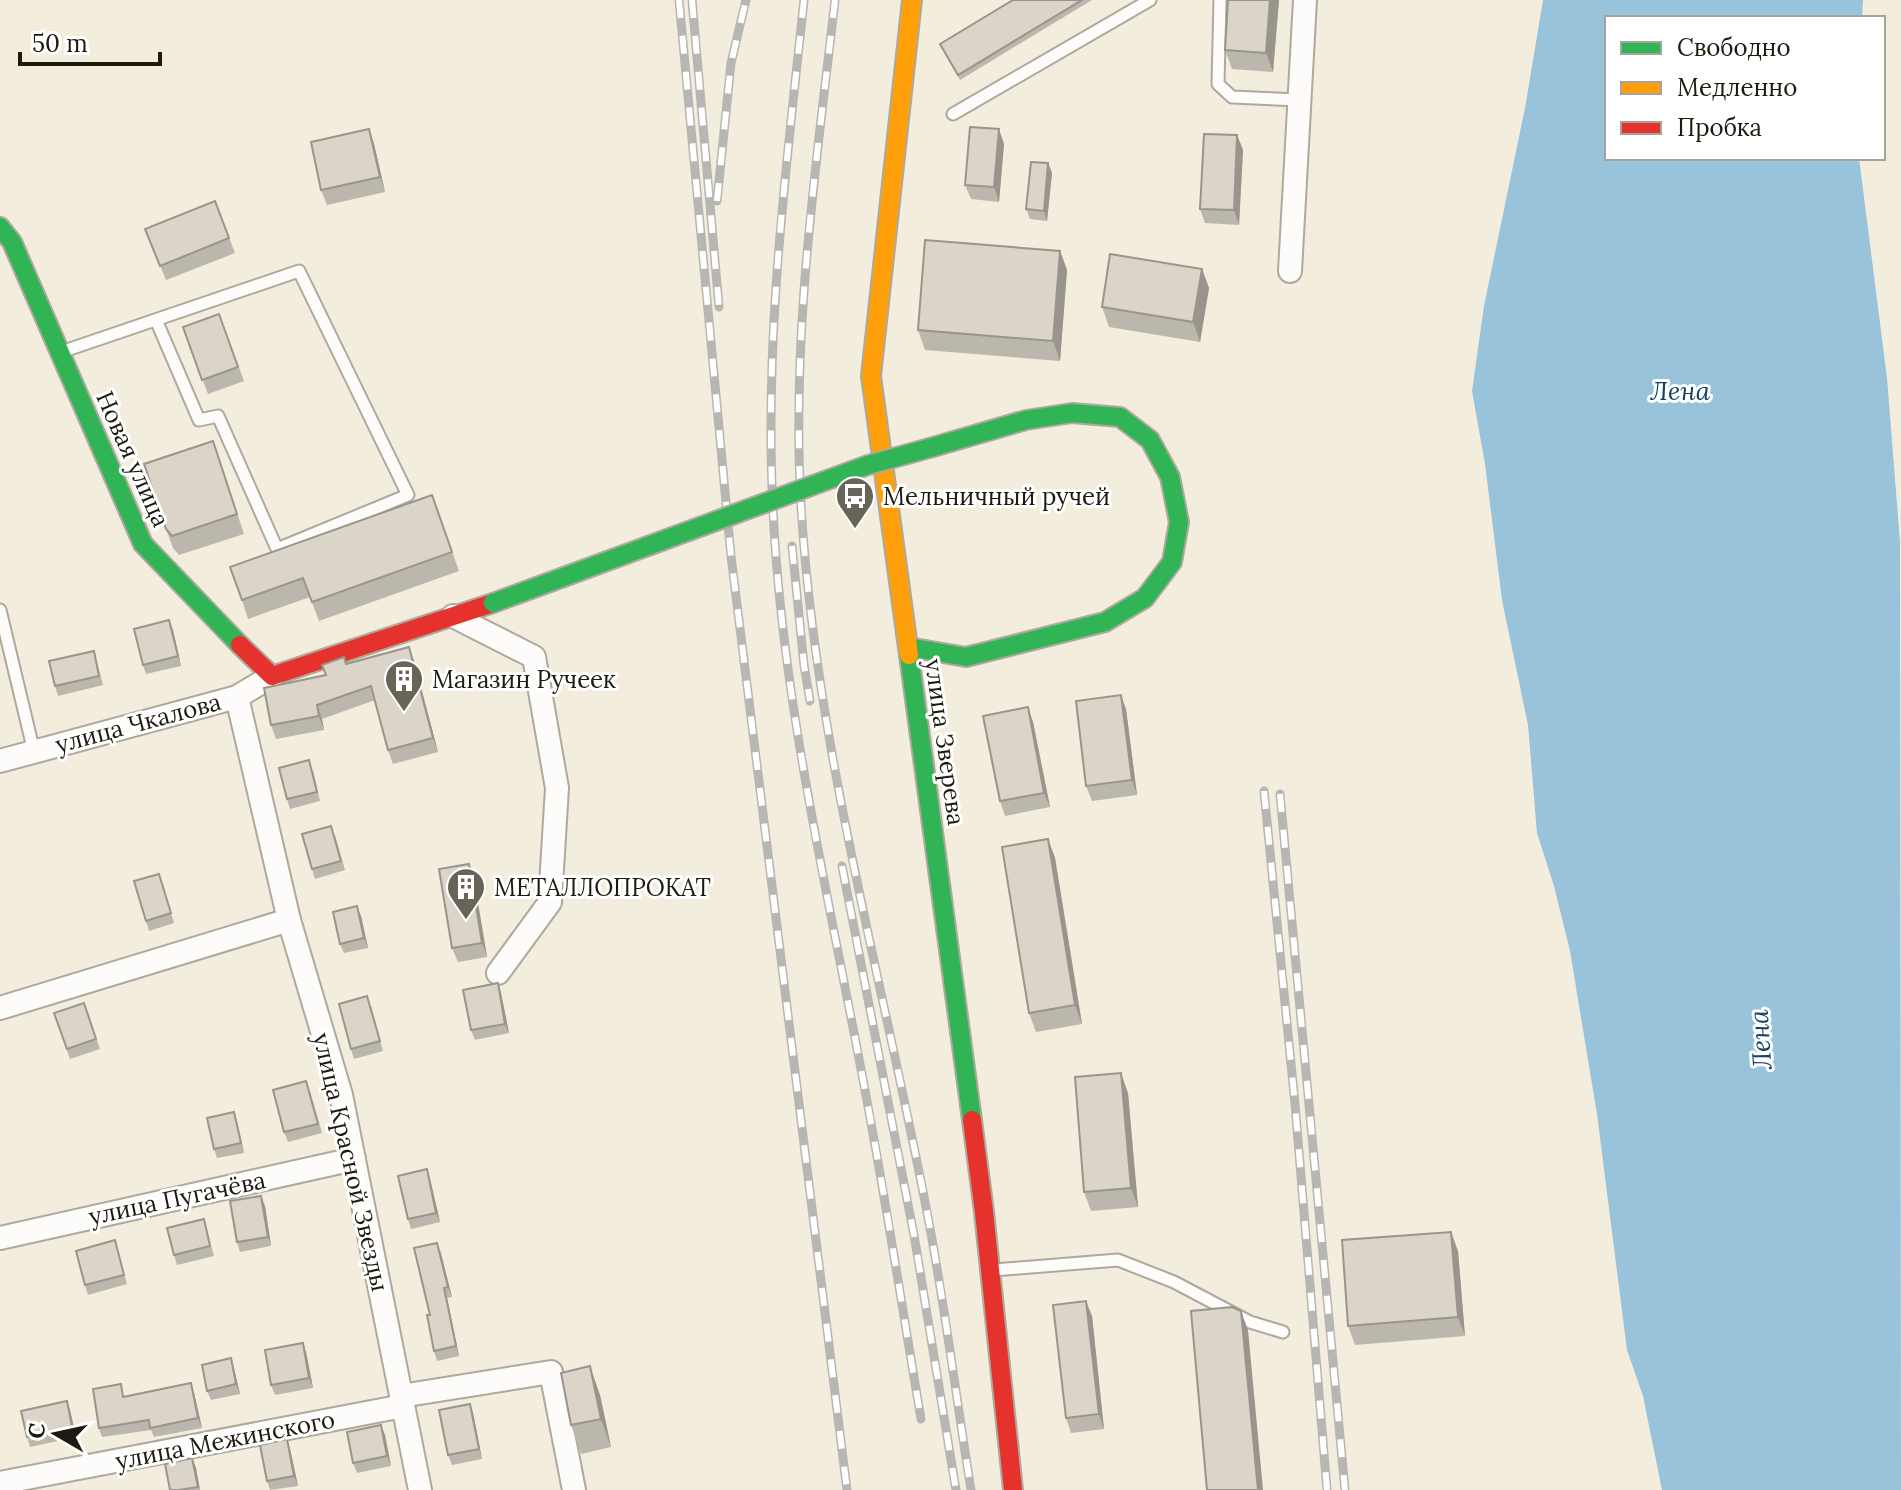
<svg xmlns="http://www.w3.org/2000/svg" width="1901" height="1490" font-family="Lora,serif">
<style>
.water{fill:#99c2db}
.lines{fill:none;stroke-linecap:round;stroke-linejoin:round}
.lane-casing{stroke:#ada99d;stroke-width:15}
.street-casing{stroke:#ada99d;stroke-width:26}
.fast-casing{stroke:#ada99d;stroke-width:22}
.slow-casing{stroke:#ada99d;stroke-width:22}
.jam-casing{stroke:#ada99d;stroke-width:22}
.lane{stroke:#fdfcfa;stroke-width:11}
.street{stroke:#fdfcfa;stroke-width:22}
.fast{stroke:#30b455;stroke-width:18}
.slow{stroke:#ff9f0a;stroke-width:18}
.jam{stroke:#e5322d;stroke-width:18}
.rail-casing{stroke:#b7b6b2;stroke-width:9}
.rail{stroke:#fff;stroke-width:6;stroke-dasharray:18;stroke-linecap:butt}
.fast-bridge-casing{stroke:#ada99d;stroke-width:22;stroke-linecap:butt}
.fast-bridge{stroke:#30b455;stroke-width:18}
.wall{fill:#bbb7ac}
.shaded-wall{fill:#99958c}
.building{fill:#dad5c8;stroke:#99958c;stroke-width:2}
.labels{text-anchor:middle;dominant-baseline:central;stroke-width:6;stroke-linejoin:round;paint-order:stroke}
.street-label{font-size:24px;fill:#1d1a10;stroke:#fff}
.poi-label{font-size:24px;fill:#1d1a10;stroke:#fff;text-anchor:start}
.water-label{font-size:26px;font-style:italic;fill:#134360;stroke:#fff}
</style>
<rect width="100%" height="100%" fill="#f3eddd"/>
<path class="water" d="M1543,0H1863L1862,18H1607V158H1859L1887,378L1900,542L1901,1490H1662L1643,1396L1627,1350L1597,1114L1570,951L1554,886L1537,833L1528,725L1502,600L1485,464L1472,391L1484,306L1525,108Z"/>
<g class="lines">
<g class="lane-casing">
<g id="lane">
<path d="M1220,0L1218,84L1232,97L1299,100"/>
<path d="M953,114L1150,0"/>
<path d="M64,351L299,271L408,495L277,549L218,416L199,420L156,320"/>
<path d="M0,610L34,752"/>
<path d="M994,1270L1118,1260L1174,1282L1250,1322L1283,1332"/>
</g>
</g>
<g class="street-casing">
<g id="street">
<path d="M1290,271L1305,0"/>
<path d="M453,616L534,657L557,788L550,902L498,973"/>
<path d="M237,697L289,920L341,1095L420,1490"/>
<path d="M0,761L237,697L272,676"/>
<path d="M0,1008L289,920"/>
<path d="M0,1238L354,1159"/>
<path d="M401,1396L551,1372L574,1490"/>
<path d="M0,1483L403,1406"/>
</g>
</g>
<g class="fast-casing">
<g id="fast">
<path d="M0,227L12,242L143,544L240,645"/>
<path d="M908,647L966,657L1105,622L1145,598L1172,562L1179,522L1170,477L1150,440L1120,417L1072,413L1026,420L933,447"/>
<path d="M909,655L972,1120"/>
</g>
</g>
<g class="slow-casing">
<path id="slow" d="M909,655L871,376L912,0"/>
</g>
<g class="jam-casing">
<g id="jam">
<path d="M240,645L272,676L493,603"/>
<path d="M972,1120L984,1212L1013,1490"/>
</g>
</g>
<use href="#lane" class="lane"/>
<use href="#street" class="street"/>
<use href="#fast" class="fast"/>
<use href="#slow" class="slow"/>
<use href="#jam" class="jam"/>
<g class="rail-casing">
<g id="rail">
<path d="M679,0L731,556L847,1490"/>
<path d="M692,0L719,307"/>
<path d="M804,0C786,170 764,338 773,510C782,697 825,880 860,1064C883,1182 901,1301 921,1419"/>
<path d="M835,0C816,168 791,336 801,506C816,751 885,987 930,1228C946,1315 957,1403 971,1490"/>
<path d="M717,201L731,63L746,0"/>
<path d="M792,546L804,665L810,701"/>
<path d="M1264,791L1295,1104L1327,1490"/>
<path d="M1280,794L1345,1490"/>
<path d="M842,866L914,1235L956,1490"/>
</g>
</g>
<use href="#rail" class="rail"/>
<g class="fast-bridge-casing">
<path id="fast-bridge" d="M493,603L868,465L933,447"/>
</g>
<use href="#fast-bridge" class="fast-bridge"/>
</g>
<g class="wall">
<path d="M1013,0H1092L960,80L940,44Z"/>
<path d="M1228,0H1279L1273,72L1232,69L1225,50Z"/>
<path d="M369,129L374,144L385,192L327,205L321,190Z"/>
<path d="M1237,135L1243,150L1239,225L1205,223L1200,209Z"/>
<path d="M1004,144L999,202L971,199L965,185Z"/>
<path d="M1048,163L1052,173L1047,221L1030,219L1026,209Z"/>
<path d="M215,201L235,253L166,280L145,229Z"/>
<path d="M1060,251L1067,270L1060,361L925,350L918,330Z"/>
<path d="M1202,269L1209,288L1200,342L1109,327L1102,307Z"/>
<path d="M219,314L244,381L208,394L183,327Z"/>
<path d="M213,441L244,534L179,555L173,548L166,529Z"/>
<path d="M432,495L459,571L319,621L310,597L248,619L242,600Z"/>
<path d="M173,630L181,666L146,674L143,665Z"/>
<path d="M409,647L414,661L438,752L393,764L388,750L375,700L322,719L324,730L276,739L271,725L326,675L346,664Z"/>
<path d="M94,651L103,685L58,696L55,686Z"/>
<path d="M1126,709L1137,795L1092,801L1086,786Z"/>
<path d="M1033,722L1050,807L1005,816L1000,801Z"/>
<path d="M313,770L320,801L290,809L287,799Z"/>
<path d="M335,835L345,870L315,879L312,869Z"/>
<path d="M1048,839L1055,858L1082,1024L1036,1032L1029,1013Z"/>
<path d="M469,864L474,879L487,957L458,962L452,948Z"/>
<path d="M162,884L174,923L149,931L146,921Z"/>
<path d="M361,916L368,948L344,953L340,944Z"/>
<path d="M498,983L501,993L509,1033L475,1040L471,1030Z"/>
<path d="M84,1003L100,1049L70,1059L54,1013Z"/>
<path d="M371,1006L383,1051L354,1059L351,1049Z"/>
<path d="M310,1091L322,1133L288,1142L284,1132Z"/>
<path d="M1128,1093L1138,1207L1091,1211L1084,1192Z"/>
<path d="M237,1122L244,1153L217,1158L214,1149Z"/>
<path d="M427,1169L430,1179L440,1222L411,1229L408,1219Z"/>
<path d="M265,1206L271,1246L240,1252L237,1242Z"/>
<path d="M204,1219L214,1256L177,1265L174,1255Z"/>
<path d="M115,1240L127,1284L88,1295L85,1285Z"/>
<path d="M437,1243L452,1297L447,1298L459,1356L437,1361L434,1351L430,1315Z"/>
<path d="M1458,1251L1465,1336L1355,1345L1348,1326Z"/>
<path d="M1092,1316L1104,1429L1071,1433L1066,1418Z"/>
<path d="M306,1352L313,1388L275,1395L271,1385Z"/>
<path d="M231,1358L240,1394L211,1400L207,1391Z"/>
<path d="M194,1393L202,1428L154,1437L151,1430L102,1437L99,1428L125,1396Z"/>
<path d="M600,1395L611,1447L581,1454L571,1425Z"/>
<path d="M70,1410L76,1437L30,1447L27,1437Z"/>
<path d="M473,1413L482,1459L452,1465L448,1455Z"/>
<path d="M381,1425L385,1435L391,1466L357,1473L353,1463Z"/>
<path d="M287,1439L290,1449L298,1486L270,1490L267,1481Z"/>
<path d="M192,1458L196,1468L200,1490H170Z"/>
</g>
<g class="shaded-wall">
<path d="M1270,0H1279L1273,72L1266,53Z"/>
<path d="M369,129L374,144L385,192L380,177Z"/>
<path d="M999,129L1004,144L999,202L994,187Z"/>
<path d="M1237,135L1243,150L1239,225L1234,210Z"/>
<path d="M1048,163L1052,173L1047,221L1044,211Z"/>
<path d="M1060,251L1067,270L1060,361L1053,341Z"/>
<path d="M1202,269L1209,288L1200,342L1193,322Z"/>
<path d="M169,620L173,630L181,666L178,656Z"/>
<path d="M409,647L414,661L438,752L433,738Z"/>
<path d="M1121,695L1126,709L1137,795L1132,780Z"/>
<path d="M317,705L322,719L324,730L319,716Z"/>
<path d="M1028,707L1033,722L1050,807L1044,793Z"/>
<path d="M1048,839L1055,858L1082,1024L1075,1005Z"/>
<path d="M469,864L474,879L487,957L482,943Z"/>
<path d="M357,906L361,916L368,948L364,938Z"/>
<path d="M498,983L501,993L509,1033L505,1024Z"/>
<path d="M1121,1073L1128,1093L1138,1207L1131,1188Z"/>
<path d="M234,1112L237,1122L244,1153L241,1143Z"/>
<path d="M427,1169L430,1179L440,1222L436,1213Z"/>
<path d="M261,1196L265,1206L271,1246L268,1237Z"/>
<path d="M1451,1232L1458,1251L1465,1336L1458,1317Z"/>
<path d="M437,1243L441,1253L452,1297L448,1287Z"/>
<path d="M444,1288L447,1298L459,1356L456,1346Z"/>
<path d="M1086,1301L1092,1316L1104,1429L1099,1414Z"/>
<path d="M1241,1311L1248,1330L1263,1490H1258Z"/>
<path d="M303,1343L306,1352L313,1388L309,1378Z"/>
<path d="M231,1358L234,1368L240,1394L236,1384Z"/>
<path d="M590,1366L600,1395L611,1447L601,1419Z"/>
<path d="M191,1383L194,1393L202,1428L198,1418Z"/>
<path d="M67,1401L70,1410L76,1437L72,1427Z"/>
<path d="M470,1404L473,1413L482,1459L479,1449Z"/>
<path d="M381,1425L385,1435L391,1466L387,1456Z"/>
<path d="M287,1439L290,1449L298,1486L294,1476Z"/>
<path d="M192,1458L196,1468L200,1490L198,1487Z"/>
</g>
<g class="building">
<path d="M1013,0H1082L958,75L940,44Z"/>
<path d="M1228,0H1270L1266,53L1225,50Z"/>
<path d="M970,127L999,129L994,187L965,185Z"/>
<path d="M369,129L380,177L321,190L311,142Z"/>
<path d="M1204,134L1237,135L1234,210L1200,209Z"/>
<path d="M1031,162L1048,163L1044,211L1026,209Z"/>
<path d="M215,201L229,238L160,266L145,229Z"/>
<path d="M925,240L1060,251L1053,341L918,330Z"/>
<path d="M1110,254L1202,269L1193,322L1102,307Z"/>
<path d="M219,314L238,367L202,380L183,327Z"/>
<path d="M213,441L237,514L172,536L166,529L144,464Z"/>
<path d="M432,495L452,552L312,602L303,578L242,600L230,567Z"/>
<path d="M169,620L178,656L143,665L134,629Z"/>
<path d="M409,647L433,738L388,750L371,686L317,705L319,716L271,725L264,688L326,675L322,665L344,657L346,664Z"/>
<path d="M94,651L99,676L55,686L49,661Z"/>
<path d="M1121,695L1132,780L1086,786L1076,701Z"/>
<path d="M1028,707L1044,793L1000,801L983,716Z"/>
<path d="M309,760L317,792L287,799L279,768Z"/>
<path d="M331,826L341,861L312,869L302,834Z"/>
<path d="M1048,839L1075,1005L1029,1013L1002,847Z"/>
<path d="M469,864L482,943L452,948L439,869Z"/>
<path d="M159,874L171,913L146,921L134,881Z"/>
<path d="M357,906L364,938L340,944L333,912Z"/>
<path d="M498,983L505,1024L471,1030L463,990Z"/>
<path d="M367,996L380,1041L351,1049L339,1004Z"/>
<path d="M84,1003L96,1039L67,1049L54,1013Z"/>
<path d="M1121,1073L1131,1188L1084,1192L1075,1077Z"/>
<path d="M306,1081L318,1124L284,1132L273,1090Z"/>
<path d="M234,1112L241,1143L214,1149L207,1118Z"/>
<path d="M427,1169L436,1213L408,1219L398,1176Z"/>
<path d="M261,1196L268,1237L237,1242L230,1201Z"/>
<path d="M204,1219L210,1246L174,1255L167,1228Z"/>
<path d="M1451,1232L1458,1317L1348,1326L1342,1240Z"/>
<path d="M115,1240L124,1275L85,1285L76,1251Z"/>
<path d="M437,1243L448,1287L444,1288L456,1346L434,1351L427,1315H430L414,1248Z"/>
<path d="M1086,1301L1099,1414L1066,1418L1053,1305Z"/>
<path d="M1232,1307L1241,1311L1258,1490H1207L1191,1311Z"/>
<path d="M303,1343L309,1378L271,1385L265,1350Z"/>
<path d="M231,1358L236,1384L207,1391L202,1365Z"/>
<path d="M590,1366L601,1419L571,1425L561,1373Z"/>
<path d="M191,1383L198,1418L150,1428L149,1420L99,1428L93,1389L121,1384L123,1397Z"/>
<path d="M67,1401L72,1427L27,1437L21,1411Z"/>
<path d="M470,1404L479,1449L448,1455L439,1410Z"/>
<path d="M381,1425L387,1456L353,1463L347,1432Z"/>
<path d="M287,1439L294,1476L267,1481L260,1445Z"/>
<path d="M192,1458L198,1487L179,1490H170L165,1464Z"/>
</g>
<defs>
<g id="bus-pin" transform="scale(2)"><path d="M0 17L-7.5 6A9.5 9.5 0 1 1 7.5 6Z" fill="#686458" stroke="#fff"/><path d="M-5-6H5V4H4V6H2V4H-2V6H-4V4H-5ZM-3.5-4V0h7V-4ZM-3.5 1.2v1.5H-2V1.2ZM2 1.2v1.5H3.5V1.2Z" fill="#fff"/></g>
<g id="building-pin" transform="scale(2)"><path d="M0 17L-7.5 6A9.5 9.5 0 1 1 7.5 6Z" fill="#686458" stroke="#fff"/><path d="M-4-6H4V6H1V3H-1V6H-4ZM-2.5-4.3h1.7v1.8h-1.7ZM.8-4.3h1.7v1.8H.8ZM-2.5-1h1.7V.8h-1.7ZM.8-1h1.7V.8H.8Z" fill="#fff"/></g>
</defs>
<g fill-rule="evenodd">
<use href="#bus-pin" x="855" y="496"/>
<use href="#building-pin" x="404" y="679"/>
<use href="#building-pin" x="466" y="887"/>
</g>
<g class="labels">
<g class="street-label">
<text transform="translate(133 459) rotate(66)">Новая улица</text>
<text transform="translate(138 723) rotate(-15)">улица Чкалова</text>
<text transform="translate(945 742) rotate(82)">улица Зверева</text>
<text transform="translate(351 1162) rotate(77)">улица Красной Звезды</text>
<text transform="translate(177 1198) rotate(-12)">улица Пугачёва</text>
<text transform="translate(225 1440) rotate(-11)">улица Межинского</text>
</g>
<g class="poi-label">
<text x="883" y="496">Мельничный ручей</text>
<text x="432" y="679">Магазин Ручеек</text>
<text x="494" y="887">МЕТАЛЛОПРОКАТ</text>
</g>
<g class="water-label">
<text x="1680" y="390">Лена</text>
<text transform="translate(1760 1040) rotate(-94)">Лена</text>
</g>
</g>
<rect x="1605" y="16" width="280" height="144" fill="#ffffff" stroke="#a5a39f" stroke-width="2"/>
<rect x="1621" y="42" width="40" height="12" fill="#30b455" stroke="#a5a39f" stroke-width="2"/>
<text x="1677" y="56" font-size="24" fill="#1d1a10">Свободно</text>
<rect x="1621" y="82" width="40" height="12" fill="#ff9f0a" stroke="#a5a39f" stroke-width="2"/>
<text x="1677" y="96" font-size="24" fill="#1d1a10">Медленно</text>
<rect x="1621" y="122" width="40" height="12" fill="#e5322d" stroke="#a5a39f" stroke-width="2"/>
<text x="1677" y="136" font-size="24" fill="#1d1a10">Пробка</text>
<g transform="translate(56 1434) rotate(279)" stroke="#ffffff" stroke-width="6" paint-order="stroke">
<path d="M0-6L14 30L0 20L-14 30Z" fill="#1d1a10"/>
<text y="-12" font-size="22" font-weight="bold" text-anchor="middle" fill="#1d1a10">С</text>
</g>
<path d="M20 52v12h140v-12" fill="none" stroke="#1d1a10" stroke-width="4"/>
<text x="32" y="52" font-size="24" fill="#1d1a10" stroke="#ffffff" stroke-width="6" paint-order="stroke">50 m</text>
</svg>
